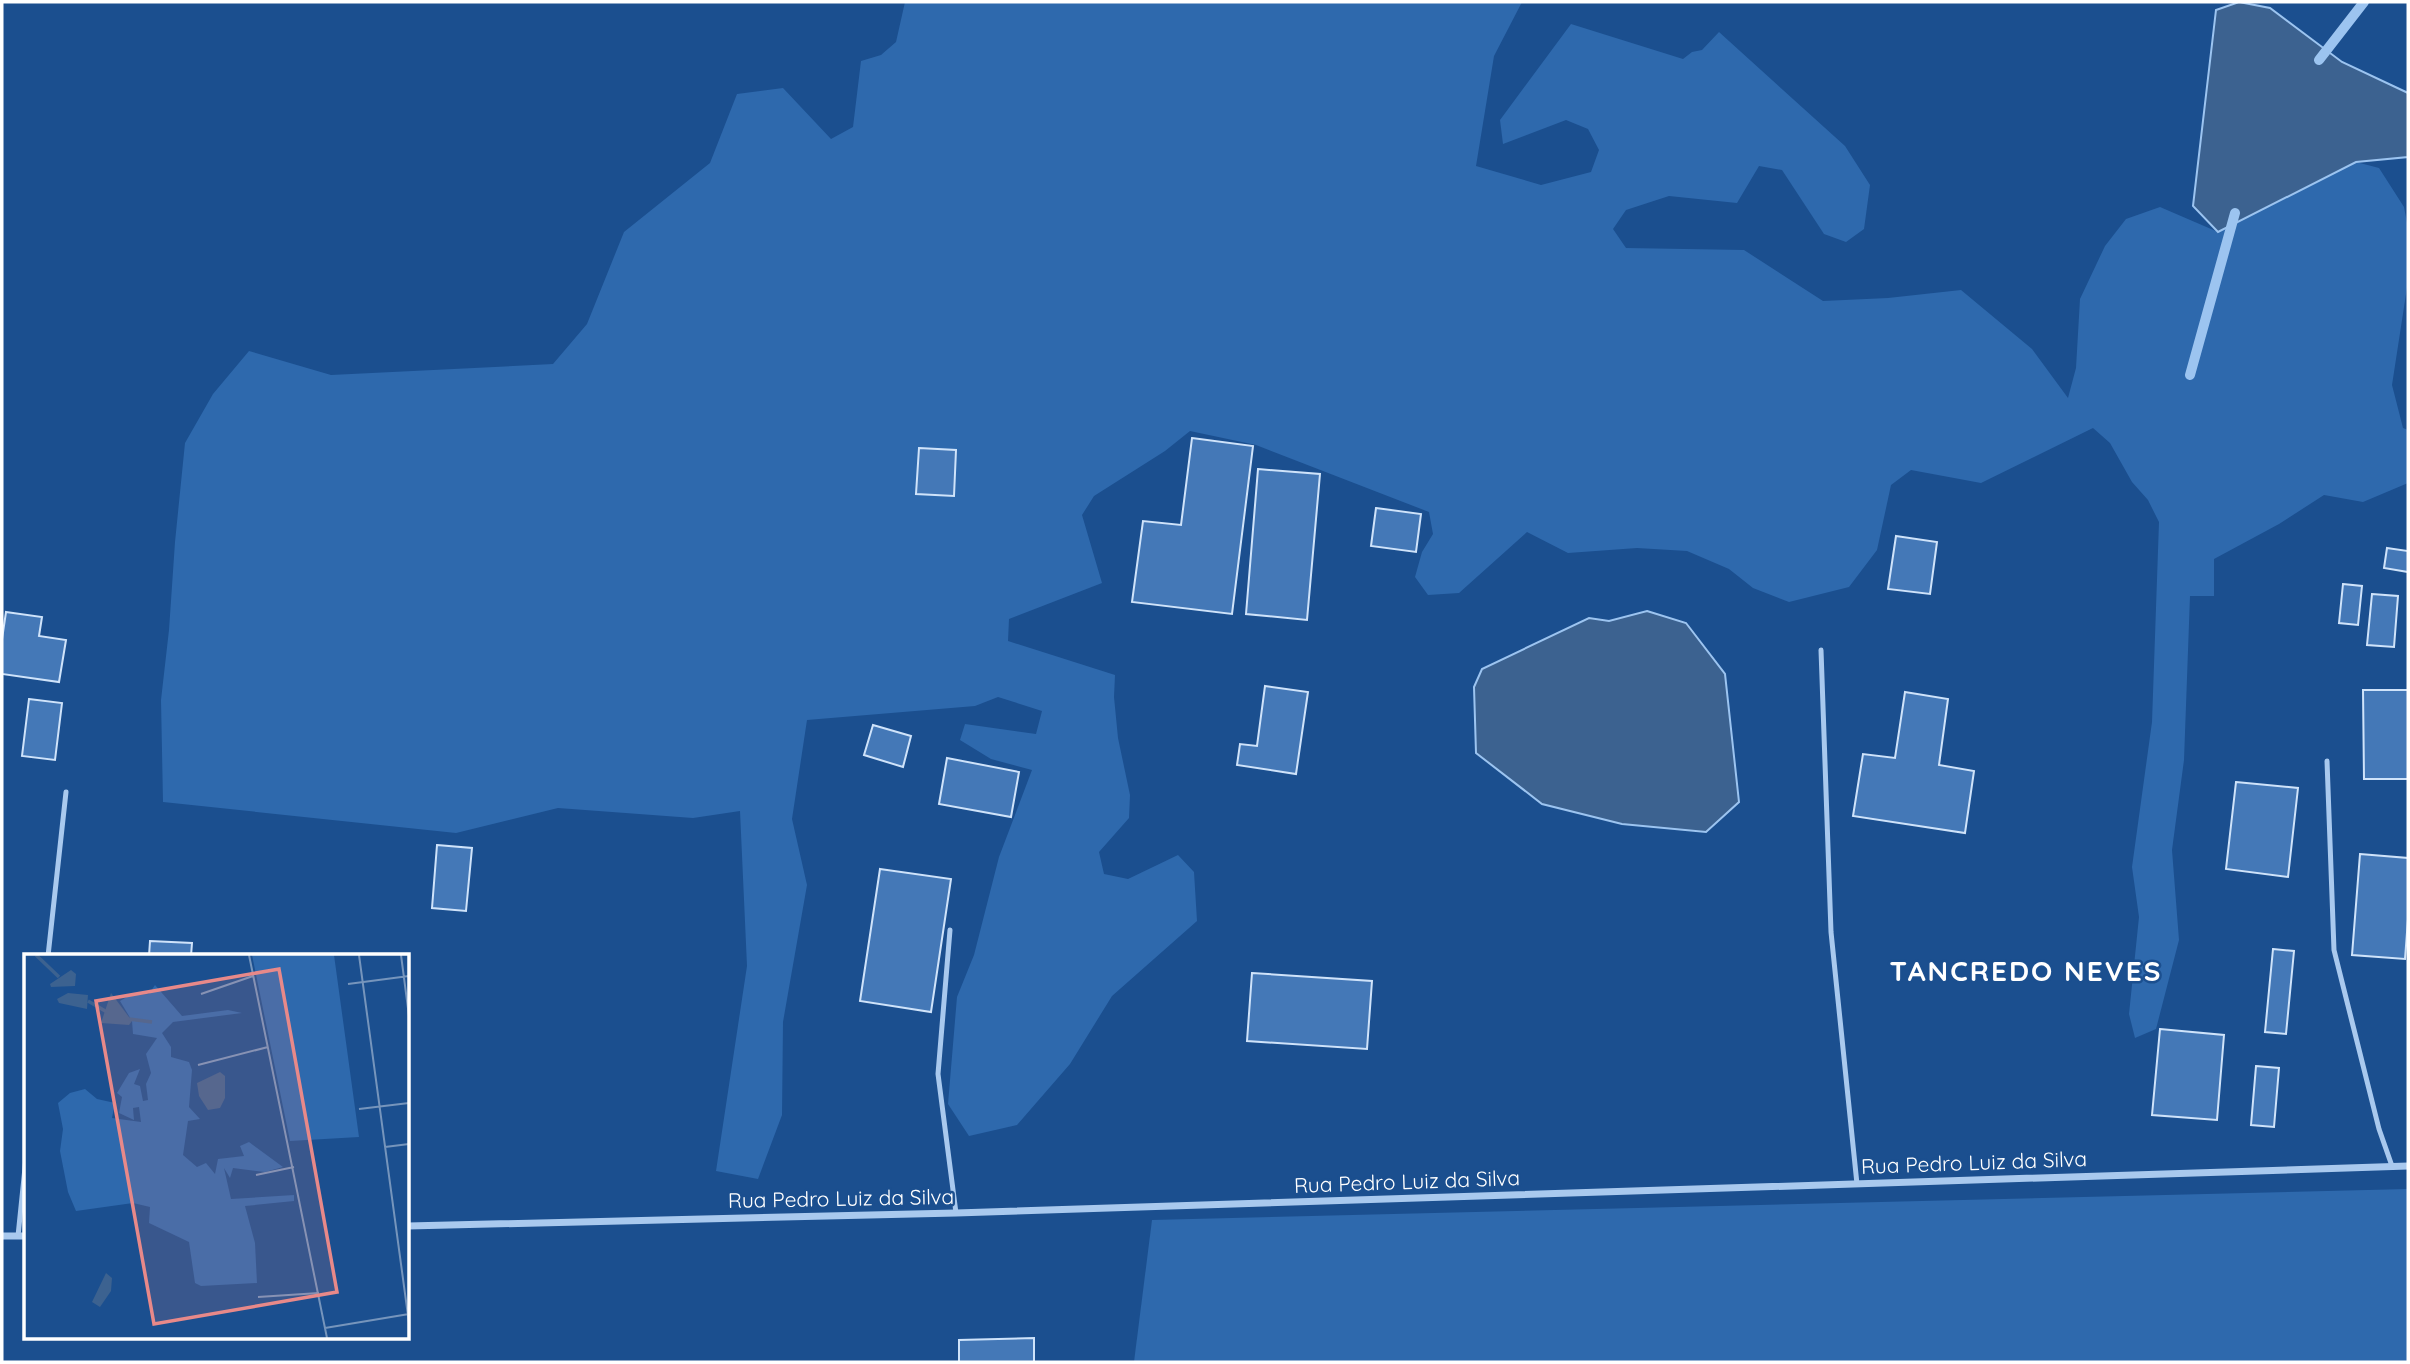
<svg xmlns="http://www.w3.org/2000/svg" width="2410" height="1364" font-family="Quicksand,sans-serif">
<style>
.green{fill:#2e69ad}
.water{fill:#3c6290;stroke:#9cc4f0;stroke-width:2}
.lines{fill:none;stroke-linecap:round;stroke-linejoin:round}
.stream{stroke:#9cc4f0;stroke-width:10}
.building{fill:#4478b7;stroke:#cfe3fa;stroke-width:2}
.service{stroke:#a9c9ee;stroke-width:5}
.minor{stroke:#a9c9ee;stroke-width:7}
.labels{text-anchor:middle;dominant-baseline:central;stroke-width:5;stroke-linejoin:round;paint-order:stroke}
.street-label{font-size:21px;fill:#fff;stroke:#1b4f8f}
.district-label{font-size:28px;font-weight:bold;letter-spacing:2px;fill:#fff;stroke:#1b4f8f}
.inset-river{fill:none;stroke:#3c6290;stroke-width:3.5}
.inset-road{fill:none;stroke:#7695bc;stroke-width:2}
.view{fill:#e88989;fill-opacity:0.15;stroke:#e88989;stroke-width:3.5}
.inset-edge{fill:none;stroke:#fff;stroke-width:3.5}
</style>
<rect width="100%" height="100%" fill="#1b4f8f"/>
<g class="green">
<path d="M905,2H1522L1494,56L1476,166L1541,185L1591,172L1599,150L1588,129L1566,120L1503,144L1500,120L1571,24L1683,59L1692,52L1702,50L1719,32L1845,146L1870,185L1864,229L1846,242L1824,234L1782,170L1759,166L1737,203L1669,196L1626,210L1613,229L1626,248L1744,250L1823,301L1888,298L1961,290L2032,349L2068,398L2076,368L2080,299L2105,246L2126,219L2160,207L2218,232L2356,162L2379,168L2404,207L2408,228V281L2392,385L2403,428L2408,430V483L2363,502L2324,495L2279,524L2214,559V596H2190L2184,760L2172,850L2179,940L2156,1029L2135,1038L2129,1014L2139,917L2132,867L2152,722L2159,522L2148,500L2132,482L2110,443L2093,428L1981,483L1911,470L1891,485L1877,550L1849,587L1789,602L1753,588L1729,569L1687,551L1637,548L1568,553L1527,532L1459,593L1428,595L1415,577L1422,552L1433,534L1429,512L1256,445L1190,431L1165,451L1094,496L1082,515L1102,583L1009,619L1008,641L1115,675L1114,697L1118,738L1130,795L1129,818L1099,852L1104,874L1128,879L1178,855L1194,872L1197,921L1112,996L1070,1064L1017,1125L969,1136L948,1104L957,997L974,955L999,857L1032,770L991,759L960,740L965,724L1036,734L1042,711L998,697L975,706L807,720L792,819L807,885L783,1022L782,1115L758,1179L716,1171L747,966L740,811L693,818L558,808L456,833L163,802L161,700L169,630L175,542L185,443L213,394L249,351L331,375L553,364L587,324L624,232L710,163L737,94L783,88L831,139L853,127L861,61L881,55L896,42Z"/>
<path d="M2408,1189V1362H1134L1152,1220Z"/>
</g>
<g class="water">
<path d="M2239,2L2270,8L2342,62L2408,93V157L2356,162L2218,232L2193,206L2216,10Z"/>
<path d="M1647,611L1686,623L1725,674L1739,802L1706,832L1622,824L1542,804L1476,753L1474,687L1482,669L1589,618L1609,621Z"/>
</g>
<g class="lines">
<g class="stream">
<path d="M2319,60L2364,2"/>
<path d="M2190,375L2235,213"/>
</g>
</g>
<g class="building">
<path d="M1192,438L1253,446L1232,614L1132,602L1143,521L1181,525Z"/>
<path d="M919,448L956,450L954,496L916,494Z"/>
<path d="M1258,469L1320,474L1307,620L1246,614Z"/>
<path d="M1376,508L1421,514L1416,552L1371,546Z"/>
<path d="M1896,536L1937,542L1930,594L1888,589Z"/>
<path d="M2387,548L2408,551V572L2384,568Z"/>
<path d="M2343,584L2362,586L2358,625L2339,623Z"/>
<path d="M2372,594L2398,596L2394,647L2367,645Z"/>
<path d="M6,612L42,617L39,636L66,640L59,682L2,674V639Z"/>
<path d="M1265,686L1308,692L1296,774L1237,765L1240,744L1257,746Z"/>
<path d="M2363,690H2408V779H2364Z"/>
<path d="M1905,692L1948,699L1939,765L1974,771L1965,833L1853,816L1863,754L1895,758Z"/>
<path d="M29,699L62,703L55,760L22,756Z"/>
<path d="M873,725L911,736L903,767L864,755Z"/>
<path d="M947,758L1019,772L1011,817L939,804Z"/>
<path d="M2236,782L2298,788L2288,877L2226,869Z"/>
<path d="M437,845L472,848L466,911L432,908Z"/>
<path d="M2360,854L2408,858V919L2405,959L2352,955Z"/>
<path d="M880,869L951,879L931,1012L860,1001Z"/>
<path d="M150,941L192,943L191,956H149Z"/>
<path d="M2273,949L2294,951L2286,1034L2265,1032Z"/>
<path d="M1252,973L1372,981L1367,1049L1247,1041Z"/>
<path d="M2160,1029L2224,1035L2217,1120L2152,1115Z"/>
<path d="M2256,1066L2279,1068L2274,1127L2251,1125Z"/>
<path d="M1034,1338V1362H959V1340Z"/>
</g>
<g class="lines">
<g class="service">
<path d="M1821,650L1831,932L1857,1184"/>
<path d="M2327,761L2334,950L2379,1129L2392,1166"/>
<path d="M950,930L938,1074L956,1213"/>
<path d="M48,956L66,792"/>
<path d="M18,1236L26,1158"/>
</g>
<g class="minor">
<path d="M408,1226L956,1213L2408,1166"/>
<path d="M2,1236H26"/>
</g>
</g>
<g class="labels">
<g class="street-label">
<text transform="translate(1974 1162) rotate(-2)">Rua Pedro Luiz da Silva</text>
<text transform="translate(1407 1181) rotate(-2)">Rua Pedro Luiz da Silva</text>
<text transform="translate(841 1198) rotate(-1)">Rua Pedro Luiz da Silva</text>
</g>
<g class="district-label">
<text x="2026" y="970">TANCREDO NEVES</text>
</g>
</g>
<g transform="translate(24 954)">
<rect width="385" height="385" fill="#1b4f8f"/>
<path d="M228,1H310L335,183L266,187ZM131,31L158,62L204,56L218,59L149,68L138,79L147,93V103L165,108L168,116L165,153L176,165L164,167L159,201L173,213L182,209L191,220L194,205L220,202L216,192L225,188L259,213L241,218L209,214L206,224L200,214L207,245L270,241V247L221,252L231,289L233,329L177,332L171,329L165,288L125,269L126,253L109,249L52,257L44,238L36,197L39,175L34,149L46,139L61,135L73,145L91,149L88,164L117,168L115,153L109,154L110,166L95,159L98,143L93,139L105,119L116,115L110,130L116,132L119,147L124,146L122,130L127,119L122,100L133,84L109,80L108,67L96,47L106,41L125,40Z" fill="#2e69ad"/>
<path d="M47,16L52,20L51,32L27,33L26,30ZM44,39L64,41L63,55L35,49L33,45ZM87,39L108,67L105,71L77,69ZM196,118L201,122V144L196,154L184,156L175,142L173,129ZM82,319L88,324L87,337L76,353L68,348Z" fill="#3c6290"/>
<path class="inset-river" d="M12,1L35,23M64,47L83,58M105,65L128,68"/>
<path class="inset-road" d="M225,1L303,384M335,1L385,369M377,1L385,62M324,30L385,22M177,40L229,22M174,111L244,93M335,155L385,149M361,193L385,190M232,221L270,213M234,343L295,339M301,374L385,360"/>
<path class="view" d="M255,15L313,338L130,370L72,47Z"/>
<rect width="385" height="385" class="inset-edge"/>
</g>
<rect width="2410" height="1364" fill="none" stroke="#ffffff" stroke-width="7"/>
</svg>
